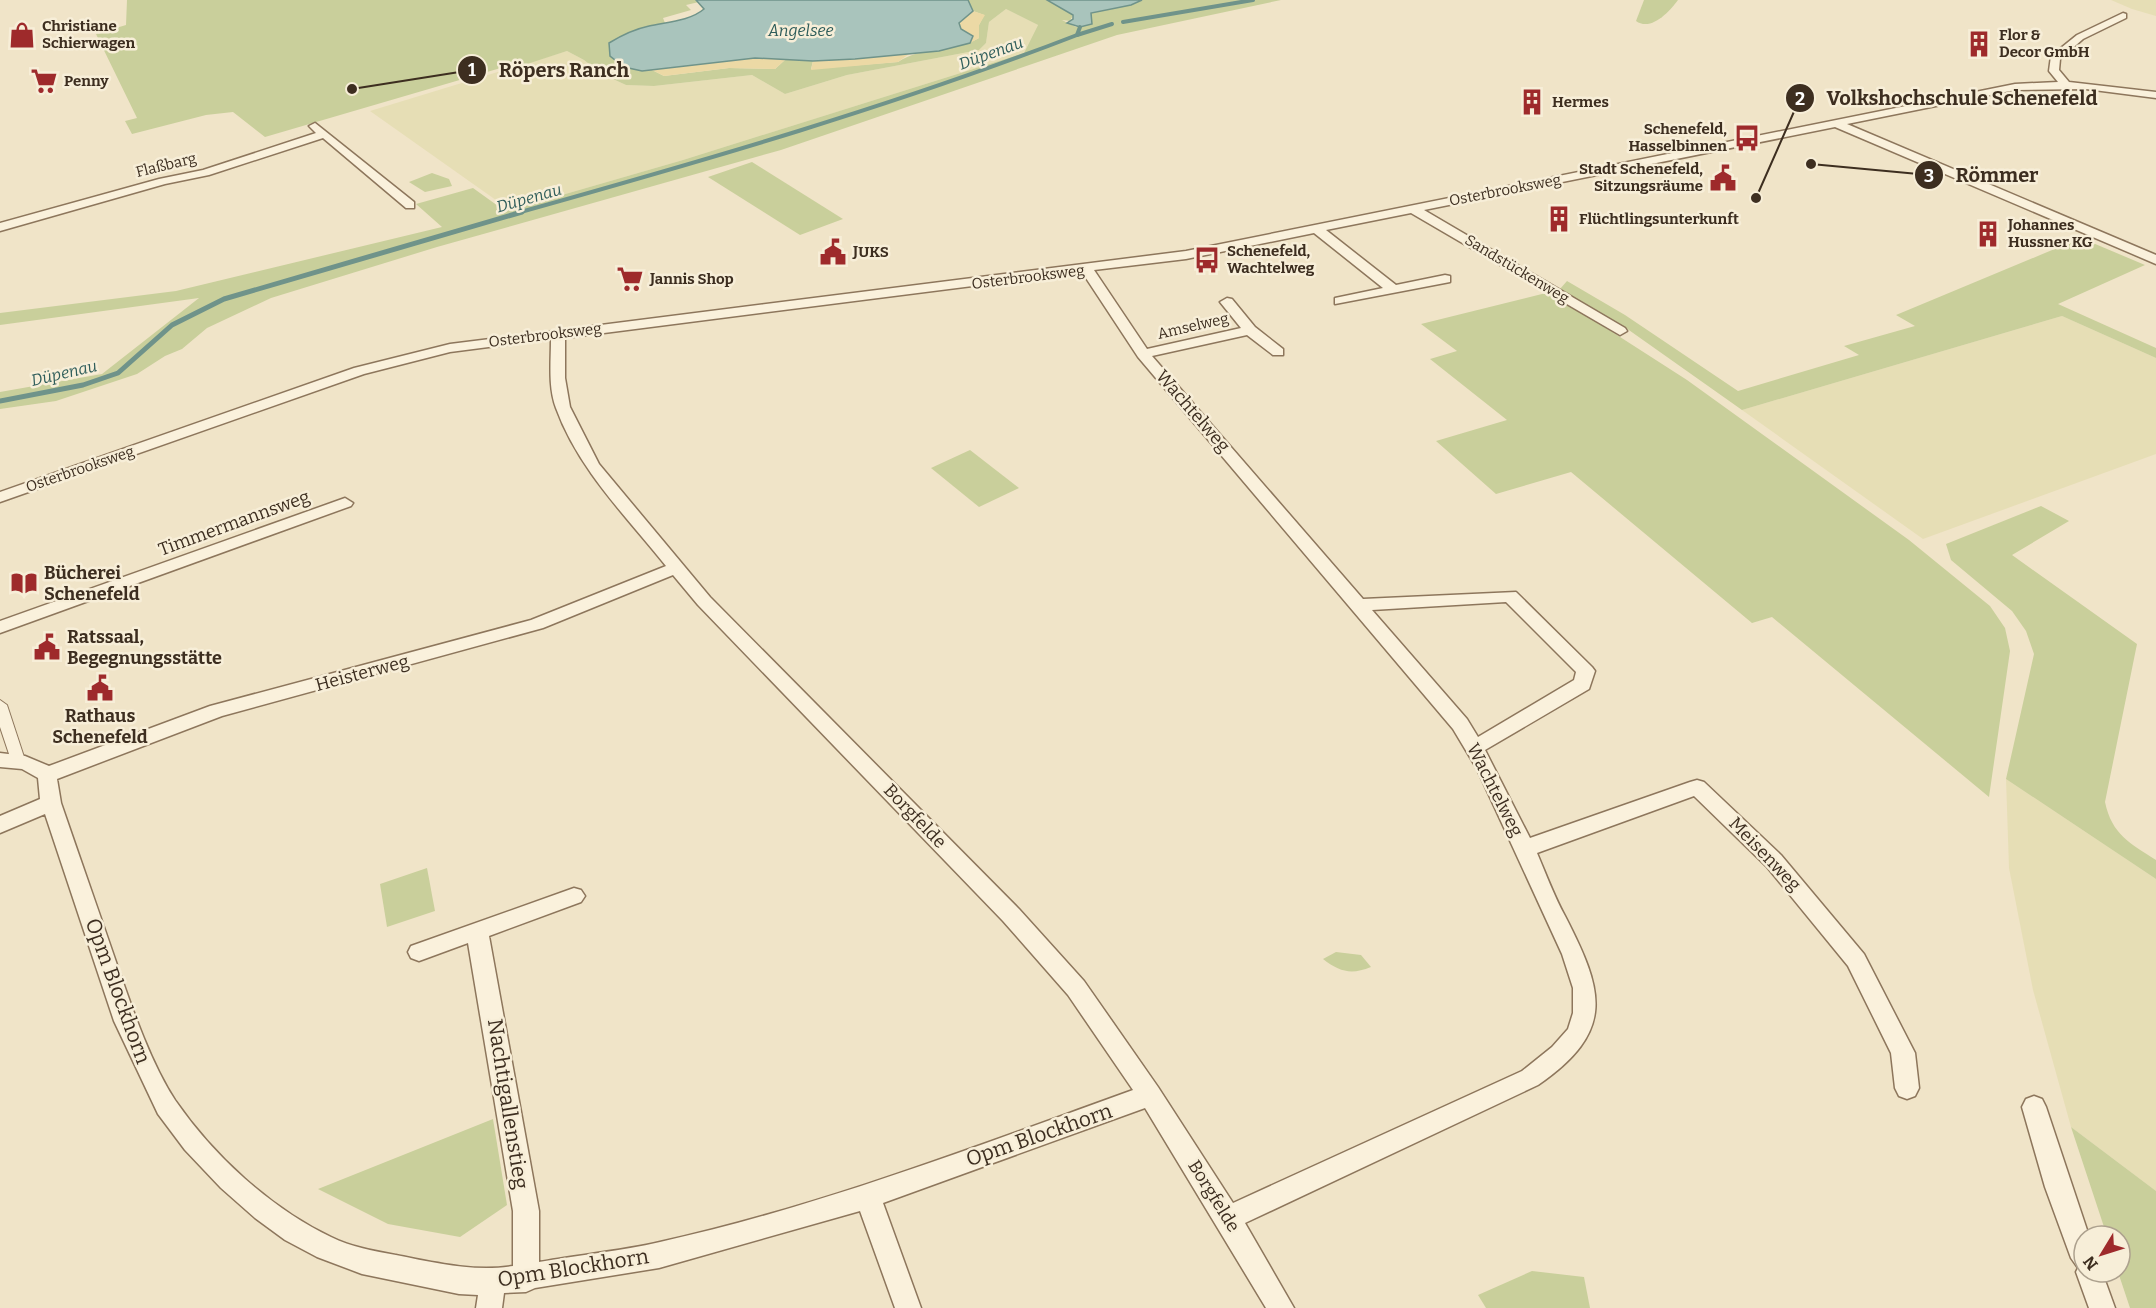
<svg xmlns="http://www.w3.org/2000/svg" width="2156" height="1308" font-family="Bitter,serif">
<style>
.farmland{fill:#e6deb5}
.green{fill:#c9cf9b}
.sand{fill:#ecd9a5}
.water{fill:#a9c4bc;stroke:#6f938a;stroke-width:1.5}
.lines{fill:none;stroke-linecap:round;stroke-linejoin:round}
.stream-far1{stroke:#6f938a;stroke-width:4}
.stream{stroke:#6f938a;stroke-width:5}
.pedestrian-casing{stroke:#8d765c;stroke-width:2}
.minor-casing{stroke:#8d765c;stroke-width:3}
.pedestrian{fill:#faf1dc;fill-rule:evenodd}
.minor{fill:#faf1dc;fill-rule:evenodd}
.labels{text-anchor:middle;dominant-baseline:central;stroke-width:5;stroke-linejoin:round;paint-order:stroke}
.far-poi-label{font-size:15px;font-weight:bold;fill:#3d2e20;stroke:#f7eed8;text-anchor:start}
.far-street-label{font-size:15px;fill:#3d2e20;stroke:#f7eed8}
.far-water-label{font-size:16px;font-style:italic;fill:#2f5d5a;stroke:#f7eed8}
.street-label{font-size:18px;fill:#3d2e20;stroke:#f7eed8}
.poi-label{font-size:18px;font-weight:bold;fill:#3d2e20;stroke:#f7eed8;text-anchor:start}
.near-street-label{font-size:21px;fill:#3d2e20;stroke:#f7eed8}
.leader{fill:none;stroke:#3d2e20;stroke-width:2}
.callout-dot{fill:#3d2e20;stroke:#f7eed8;stroke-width:2}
.mark-label{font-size:18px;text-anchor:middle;font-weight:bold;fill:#fff}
.callout-label{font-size:20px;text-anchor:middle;font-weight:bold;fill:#3d2e20;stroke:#f7eed8;stroke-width:5;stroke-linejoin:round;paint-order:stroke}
</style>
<rect width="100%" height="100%" fill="#f0e4c8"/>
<g class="farmland">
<path d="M2111,0H2156V16L2132,9Z"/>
<path d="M1006,9L1038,25L1024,53L683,160L510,210L370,111L567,51L584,60L602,74L626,85L654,86L752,75L785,94L847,75L979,50L986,43L989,22Z"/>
<path d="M2062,316L2156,358V454L1923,539L1742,410Z"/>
<path d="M2006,779L2156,879V1191L2071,1127L2033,990L2009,868Z"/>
</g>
<g class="green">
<path d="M127,0H696L699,2L686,5L691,10L663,18L665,23L620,37L642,71L652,70L664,76L729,68L775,69L786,59L813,61L811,69L898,62C922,46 954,52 979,38V25L984,15L973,11L968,0H1047L1073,15L1070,21L1062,20L1076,27L1090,20L1091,13L1095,12L1131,5L1142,0H1281L1117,35L781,150L437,247L271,298L207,328L182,349L165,356L137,374L56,401L0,409V392L102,374L199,298L0,325V313L176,291L442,227L416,204L473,188L505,211L510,210L683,160L1024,53L1038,25L1006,9L989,22L986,43L979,50L847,75L785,94L752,75L654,86L626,85L602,74L584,60L567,51L524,65L518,63L265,137L233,112L206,115L132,134L125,121L137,118L96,34L126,25Z"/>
<path d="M1644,0H1678C1670,11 1651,32 1636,21Z"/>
<path d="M752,162L843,219L800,235L708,177Z"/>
<path d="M432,173L449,179L452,186L425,192L409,182Z"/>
<path d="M2081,238L2145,265L2058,304L2156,348V358L2062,316L1742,410L1626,328L1560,289L1567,281L1625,315L1738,391L1859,355L1844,346L1915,326L1896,315Z"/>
<path d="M1550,292L1687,380L1909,540L1990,606L2005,628L2010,651L1989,797L1772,617L1752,623L1571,472L1496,494L1436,441L1507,420L1430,359L1457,351L1421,324Z"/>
<path d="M970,450L1019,488L979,507L931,468Z"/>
<path d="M2041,506L2069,521L2012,555L2137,644L2105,802C2112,835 2130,843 2156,860V879L2006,779L2034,654L2026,631L2012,611L1951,560L1946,544Z"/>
<path d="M427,868L435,911L387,927L380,884Z"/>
<path d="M1336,952L1361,955L1371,967C1351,975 1340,972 1323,959Z"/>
<path d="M493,1119L507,1205L460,1237L388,1224L318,1189Z"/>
<path d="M2071,1127L2156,1191V1308H2130L2118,1272L2120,1236H2107Z"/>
<path d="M1532,1271L1584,1277L1590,1308H1486L1478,1295Z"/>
</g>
<g class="sand">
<path d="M973,11L985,15L979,25V38L970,43L973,36L961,29L959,23Z"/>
<path d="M909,54L898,62L811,70L813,61Z"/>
<path d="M755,58L786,59L775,69L729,68L664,76L652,70Z"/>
</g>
<g class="water">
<path d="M696,0H968L973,11L959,23L961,29L973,36L970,43L939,51L855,59L813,61L755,58L642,71L624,67L610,56L609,43C622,35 635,29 649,26C667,22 690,21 704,9Z"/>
<path d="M1047,0H1142L1131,5L1091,13L1092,24L1080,27L1067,23L1073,19V15Z"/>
</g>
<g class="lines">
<g class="stream-far1">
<path d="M1123,22L1253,0"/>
<path d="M1077,35L1112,24"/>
<path d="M517,213C706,160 894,106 1077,35L1080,27"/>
</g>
<path class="stream" d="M0,401L83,385L118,373L172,325L224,299L522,212"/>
<g class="pedestrian-casing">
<path id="pedestrian" d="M0,700L7,705L25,760L23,764H13L11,760L0,727Z"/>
</g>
<g class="minor-casing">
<g id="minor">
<path d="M2123,13L2126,14V18L2083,39L2060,59L2059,70L2069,82L2156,92V98L2086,89L2015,90L1847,124L2156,255V264L1835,127L1424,210L1625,328L1627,331L1620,335L1411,213L1326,230L1396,285L1445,275L1450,276V282L1335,304V298L1383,288L1314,233L1186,259L1094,270L1147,349L1241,328L1220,302L1227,298L1232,299L1255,327L1283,349V355H1273L1247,335L1152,356L1363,599L1516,592L1592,667L1595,671L1589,689L1485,750L1530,838L1690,782L1697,780L1704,782L1781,855L1864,954L1915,1053L1919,1088L1915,1096L1907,1099L1899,1096L1895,1088L1891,1053L1848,966L1767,867L1694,796L1537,853C1546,874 1554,896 1565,916C1604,992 1616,1031 1538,1085L1245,1223L1294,1308H1266L1145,1108L883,1203L921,1308H895L860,1211L659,1268L535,1288L526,1292L504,1293L502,1308H476L478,1295L459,1294L362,1274L317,1257L285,1240L255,1218L221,1188L185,1150L158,1114L114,1021L45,814L0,833V816L40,799L38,778L22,769L0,767V753L25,756L49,766L210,706L531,620L666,566C626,516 578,469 556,408C548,387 551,362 551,339L450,352L364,374L0,502V492L354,368L450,344L1186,251L2015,84L2058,82L2049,71L2051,56L2077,35ZM1082,272L1138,357L1453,729L1477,769L1562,954L1573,988V1013L1568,1029L1552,1047L1522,1071L1233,1203L1158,1087L1084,981L1019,909L710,597L599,464L570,407L565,378V338ZM673,575L698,605L1003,921L1068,995L1133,1090C977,1146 822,1206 660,1242C621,1251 579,1255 539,1262V1211L489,936L581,902L585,896L581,890L574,888L411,946L408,952L411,958L419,961L468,943L513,1211V1266C473,1272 436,1263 396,1255C374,1251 351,1247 331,1237C270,1208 213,1155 175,1100C150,1062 131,1005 116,962C98,909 79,856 61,803L57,779L222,716L543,628ZM1506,602L1576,672L1574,680L1478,737L1467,719L1372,610Z"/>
<path d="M315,123L414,202V208H406L323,138L209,175L165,184L0,231V223L159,179L203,170L316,133L309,126Z"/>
<path d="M345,498L353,503L351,506L0,633V621Z"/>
<path d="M2034,1096L2042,1099L2046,1107L2089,1236H2084V1272H2102L2115,1308H2089L2076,1272L2078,1268L2071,1258L2045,1187L2022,1107L2026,1099Z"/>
</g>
</g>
<use href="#pedestrian" class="pedestrian"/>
<use href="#minor" class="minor"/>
</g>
<defs>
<g id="shop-bare" transform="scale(2.07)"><path d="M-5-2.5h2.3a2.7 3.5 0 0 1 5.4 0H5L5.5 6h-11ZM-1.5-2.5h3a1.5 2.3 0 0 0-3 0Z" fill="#9e2a2b" stroke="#f7eed8" stroke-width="2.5" paint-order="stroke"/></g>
<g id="building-bare" transform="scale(2.07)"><path d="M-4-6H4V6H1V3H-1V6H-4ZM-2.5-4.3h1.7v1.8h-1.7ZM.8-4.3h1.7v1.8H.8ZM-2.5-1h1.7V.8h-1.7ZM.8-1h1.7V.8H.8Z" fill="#9e2a2b" stroke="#f7eed8" stroke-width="2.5" paint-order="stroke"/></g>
<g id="supermarket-bare" transform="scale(2.07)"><path d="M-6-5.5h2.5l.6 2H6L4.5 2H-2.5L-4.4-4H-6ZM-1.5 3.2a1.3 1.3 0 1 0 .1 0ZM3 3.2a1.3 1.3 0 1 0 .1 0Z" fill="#9e2a2b" stroke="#f7eed8" stroke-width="2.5" paint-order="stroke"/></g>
<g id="bus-bare" transform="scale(2.07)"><path d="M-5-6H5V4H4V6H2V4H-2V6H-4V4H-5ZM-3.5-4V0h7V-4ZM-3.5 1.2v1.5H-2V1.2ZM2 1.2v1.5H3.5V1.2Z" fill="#9e2a2b" stroke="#f7eed8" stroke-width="2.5" paint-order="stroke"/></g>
<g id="civic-bare" transform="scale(2.07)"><path d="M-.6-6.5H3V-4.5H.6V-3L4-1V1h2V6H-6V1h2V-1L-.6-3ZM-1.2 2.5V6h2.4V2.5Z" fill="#9e2a2b" stroke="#f7eed8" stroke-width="2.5" paint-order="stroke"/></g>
<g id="library-bare" transform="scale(2.07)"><path d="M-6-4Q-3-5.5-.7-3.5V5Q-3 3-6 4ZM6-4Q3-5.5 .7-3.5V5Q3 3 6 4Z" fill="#9e2a2b" stroke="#f7eed8" stroke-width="2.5" paint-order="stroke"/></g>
</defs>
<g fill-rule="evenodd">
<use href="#shop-bare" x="22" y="35"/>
<use href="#building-bare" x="1979" y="44"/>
<use href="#supermarket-bare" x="44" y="81"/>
<use href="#building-bare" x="1532" y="102"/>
<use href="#bus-bare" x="1747" y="138"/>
<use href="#civic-bare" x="1723" y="178"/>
<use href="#building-bare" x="1559" y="219"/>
<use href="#building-bare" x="1988" y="234"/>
<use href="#civic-bare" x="833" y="252"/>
<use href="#bus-bare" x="1207" y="260"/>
<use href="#supermarket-bare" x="630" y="279"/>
<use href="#library-bare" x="24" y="583"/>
<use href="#civic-bare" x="47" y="647"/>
<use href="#civic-bare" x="100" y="688"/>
</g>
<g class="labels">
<g class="far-poi-label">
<text x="42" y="26">Christiane<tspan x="42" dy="17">Schierwagen</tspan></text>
<text x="1999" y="35">Flor &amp;<tspan x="1999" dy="17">Decor GmbH</tspan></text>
<text x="64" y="81">Penny</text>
<text x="1552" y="102">Hermes</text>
<text x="1727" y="129" text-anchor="end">Schenefeld,<tspan x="1727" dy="17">Hasselbinnen</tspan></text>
<text x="1703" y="169" text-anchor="end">Stadt Schenefeld,<tspan x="1703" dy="17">Sitzungsräume</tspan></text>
<text x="1579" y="219">Flüchtlingsunterkunft</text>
<text x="2008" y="225">Johannes<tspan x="2008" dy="17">Hussner KG</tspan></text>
<text x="1227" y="251">Schenefeld,<tspan x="1227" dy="17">Wachtelweg</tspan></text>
<text x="853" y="252">JUKS</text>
<text x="650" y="279">Jannis Shop</text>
</g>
<g class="far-street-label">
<text transform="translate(166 165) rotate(-14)">Flaßbarg</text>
<text transform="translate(1505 190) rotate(-11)">Osterbrooksweg</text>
<text transform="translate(1517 269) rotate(31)">Sandstückenweg</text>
<text transform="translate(1028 277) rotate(-7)">Osterbrooksweg</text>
<text transform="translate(1193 326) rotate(-13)">Amselweg</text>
<text transform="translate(545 335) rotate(-7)">Osterbrooksweg</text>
<text transform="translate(80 469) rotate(-19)">Osterbrooksweg</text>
</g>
<g class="far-water-label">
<text x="801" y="30">Angelsee</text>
<text transform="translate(991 53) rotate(-20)">Düpenau</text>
<text transform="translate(529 198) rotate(-16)">Düpenau</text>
<text transform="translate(64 373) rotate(-13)">Düpenau</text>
</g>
<g class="street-label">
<text transform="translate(1193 411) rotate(49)">Wachtelweg</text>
<text transform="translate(234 523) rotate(-20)">Timmermannsweg</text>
<text transform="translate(362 673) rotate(-15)">Heisterweg</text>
<text transform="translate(1495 790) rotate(63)">Wachtelweg</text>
<text transform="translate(915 816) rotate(46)">Borgfelde</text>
<text transform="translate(1765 854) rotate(46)">Meisenweg</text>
<text transform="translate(1214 1196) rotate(58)">Borgfelde</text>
</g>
<g class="poi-label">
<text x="44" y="573">Bücherei<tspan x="44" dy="21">Schenefeld</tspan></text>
<text x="67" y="637">Ratssaal,<tspan x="67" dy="21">Begegnungsstätte</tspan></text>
<text x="100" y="716" text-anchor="middle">Rathaus<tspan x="100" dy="21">Schenefeld</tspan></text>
</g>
<g class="near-street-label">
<text transform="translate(118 991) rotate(70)">Opm Blockhorn</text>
<text transform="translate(508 1104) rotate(81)">Nachtigallenstieg</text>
<text transform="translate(1039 1135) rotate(-19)">Opm Blockhorn</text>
<text transform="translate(573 1268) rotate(-9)">Opm Blockhorn</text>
</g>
</g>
<path class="leader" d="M352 89L472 70M1756 198L1800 98M1811 164L1929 175"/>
<g class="callout-dot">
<circle cx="352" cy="89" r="6"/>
<circle cx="1756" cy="198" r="6"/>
<circle cx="1811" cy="164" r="6"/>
<circle cx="472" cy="70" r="15"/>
<circle cx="1800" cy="98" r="15"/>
<circle cx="1929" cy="175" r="15"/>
</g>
<g class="mark-label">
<text x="472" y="76">1</text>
<text x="1800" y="105">2</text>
<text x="1929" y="182">3</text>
</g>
<g class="callout-label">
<text x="564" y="77">Röpers Ranch</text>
<text x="1962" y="105">Volkshochschule Schenefeld</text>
<text x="1997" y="182">Römmer</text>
</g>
<g transform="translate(2102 1254) rotate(232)"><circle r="28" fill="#f7eed8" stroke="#ada18e" stroke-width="1.5"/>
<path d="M0-4.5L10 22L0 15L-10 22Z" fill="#9e2a2b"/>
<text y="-9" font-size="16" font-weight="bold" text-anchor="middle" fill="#3d2e20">N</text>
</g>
</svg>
